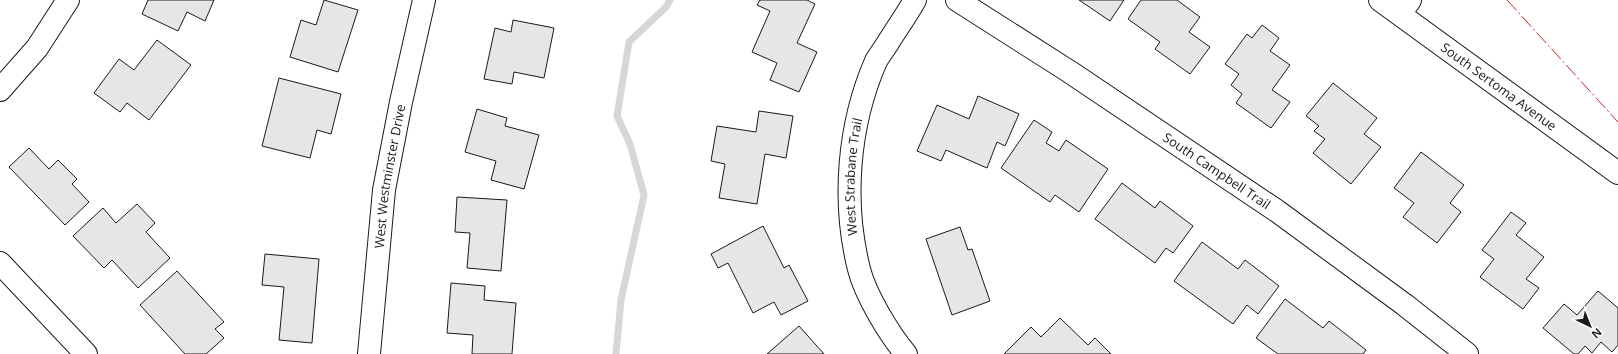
<svg xmlns="http://www.w3.org/2000/svg" width="1618" height="354" font-family="'Open Sans',sans-serif">
<style>
.lines{fill:none;stroke-linecap:round;stroke-linejoin:round}
.stream{stroke:#d7d7d7;stroke-width:7}
.building{fill:#e6e6e6;stroke:#1a1a1a}
.minor-casing{stroke:#1a1a1a;stroke-width:24}
.secondary-casing{stroke:#1a1a1a;stroke-width:24}
.minor{stroke:#fff;stroke-width:22}
.secondary{stroke:#fff;stroke-width:22}
.power{stroke:#c62828;stroke-width:1;stroke-dasharray:14 3 2 3;stroke-linecap:butt}
.labels{text-anchor:middle;dominant-baseline:central;stroke-width:3;stroke-linejoin:round;paint-order:stroke}
.street-label{font-size:13px;fill:#1a1a1a;stroke:#fff}
</style>
<rect width="100%" height="100%" fill="#fff"/>
<g class="lines">
<path class="stream" d="M616,354L621,300L644,195L630,144L617,116L629,42L666,7L670,0"/>
</g>
<g class="building">
<path d="M148,0H214L205,21L187,12L178,31L142,14Z"/>
<path d="M324,0L358,10L338,72L290,57L301,20L316,25Z"/>
<path d="M760,0H807L815,4L797,43L817,52L799,92L770,80L777,63L752,52L770,11L757,5Z"/>
<path d="M1079,0H1124L1110,21Z"/>
<path d="M1141,0H1177L1200,17L1189,32L1210,47L1190,74L1155,49L1160,42L1128,19Z"/>
<path d="M513,20L554,28L544,78L514,72L512,84L484,79L495,28L511,32Z"/>
<path d="M1262,25L1279,38L1270,51L1290,65L1272,90L1290,102L1271,128L1236,103L1242,94L1231,85L1239,74L1225,64L1247,34L1252,38Z"/>
<path d="M157,40L191,65L149,120L127,103L120,112L94,93L119,59L134,70Z"/>
<path d="M279,78L341,94L331,134L317,130L310,158L262,146Z"/>
<path d="M1333,83L1377,118L1364,134L1381,147L1351,184L1313,153L1325,139L1314,131L1319,126L1306,116Z"/>
<path d="M978,96L1019,114L1005,146L997,142L987,168L946,150L941,161L917,151L937,105L969,119Z"/>
<path d="M477,109L507,118L505,126L539,135L524,189L491,180L496,161L465,152Z"/>
<path d="M759,111L793,116L786,158L765,154L757,204L719,198L725,164L711,161L717,126L756,132Z"/>
<path d="M1034,120L1052,132L1046,143L1059,151L1066,140L1108,169L1079,212L1055,195L1050,202L1001,168Z"/>
<path d="M29,148L49,169L58,160L77,179L72,184L89,202L65,225L9,167Z"/>
<path d="M1421,152L1464,185L1450,203L1461,212L1437,243L1403,217L1414,203L1394,188Z"/>
<path d="M1122,183L1155,208L1160,201L1193,226L1173,253L1166,248L1155,263L1095,219Z"/>
<path d="M457,197L507,200L501,271L467,268L470,233L455,232Z"/>
<path d="M137,204L155,223L146,232L170,258L138,288L112,260L104,268L73,236L103,208L116,223Z"/>
<path d="M1511,212L1526,223L1516,235L1544,257L1526,279L1539,288L1523,309L1480,277L1494,259L1482,250Z"/>
<path d="M763,226L784,268L789,265L808,301L781,315L774,302L753,313L728,263L718,268L711,254Z"/>
<path d="M960,227L968,250L972,249L990,301L952,315L926,239Z"/>
<path d="M1202,242L1238,269L1245,260L1279,286L1258,314L1247,305L1233,324L1174,281Z"/>
<path d="M265,254L319,259L312,343L279,340L284,287L262,285Z"/>
<path d="M177,271L224,322L215,329L224,338L206,354H185L140,305Z"/>
<path d="M451,283L485,286L484,300L516,303L512,354H472L473,335L447,333Z"/>
<path d="M1598,291L1618,308V345L1612,352L1601,342L1592,353L1585,346L1578,354H1574L1543,328L1564,304L1577,315Z"/>
<path d="M1285,299L1323,328L1329,321L1366,350L1363,354H1278L1256,338Z"/>
<path d="M1060,318L1088,345L1095,338L1111,354H1004L1031,327L1041,337Z"/>
<path d="M799,326L824,354H767Z"/>
</g>
<g class="lines">
<g class="minor-casing">
<g id="minor">
<path id="s1" d="M957,0L1070,72L1277,211L1405,305L1467,354"/>
<path d="M1400,14L1410,0"/>
<path d="M0,90L37,48L68,0"/>
<path d="M0,263L86,354"/>
<path id="s2" d="M369,354L384,190L401,102L424,0"/>
<path id="s3" d="M906,354C889,334 865,294 859,269C842,202 848,125 876,61C880,54 885,48 889,41C898,27 907,14 915,0"/>
</g>
</g>
<g class="secondary-casing">
<g id="secondary">
<path id="s4" d="M1380,0L1618,173"/>
</g>
</g>
<use href="#minor" class="minor"/>
<use href="#secondary" class="secondary"/>
<path class="power" d="M1507,0L1618,122"/>
</g>
<g class="labels">
<g class="street-label">
<text stroke="none"><textPath href="#s4" startOffset="147">South Sertoma Avenue</textPath></text>
<text stroke="none"><textPath href="#s1" startOffset="311">South Campbell Trail</textPath></text>
<text stroke="none"><textPath href="#s2" startOffset="179">West Westminster Drive</textPath></text>
<text stroke="none"><textPath href="#s3" startOffset="191">West Strabane Trail</textPath></text>
</g>
</g>
<g transform="translate(1590 326) rotate(137)" stroke="#ffffff" stroke-width="3" paint-order="stroke">
<path d="M0-3L7 15L0 10L-7 15Z" fill="#1a1a1a"/>
<text y="-6" font-size="11" font-weight="bold" text-anchor="middle" fill="#1a1a1a">N</text>
</g>
</svg>
